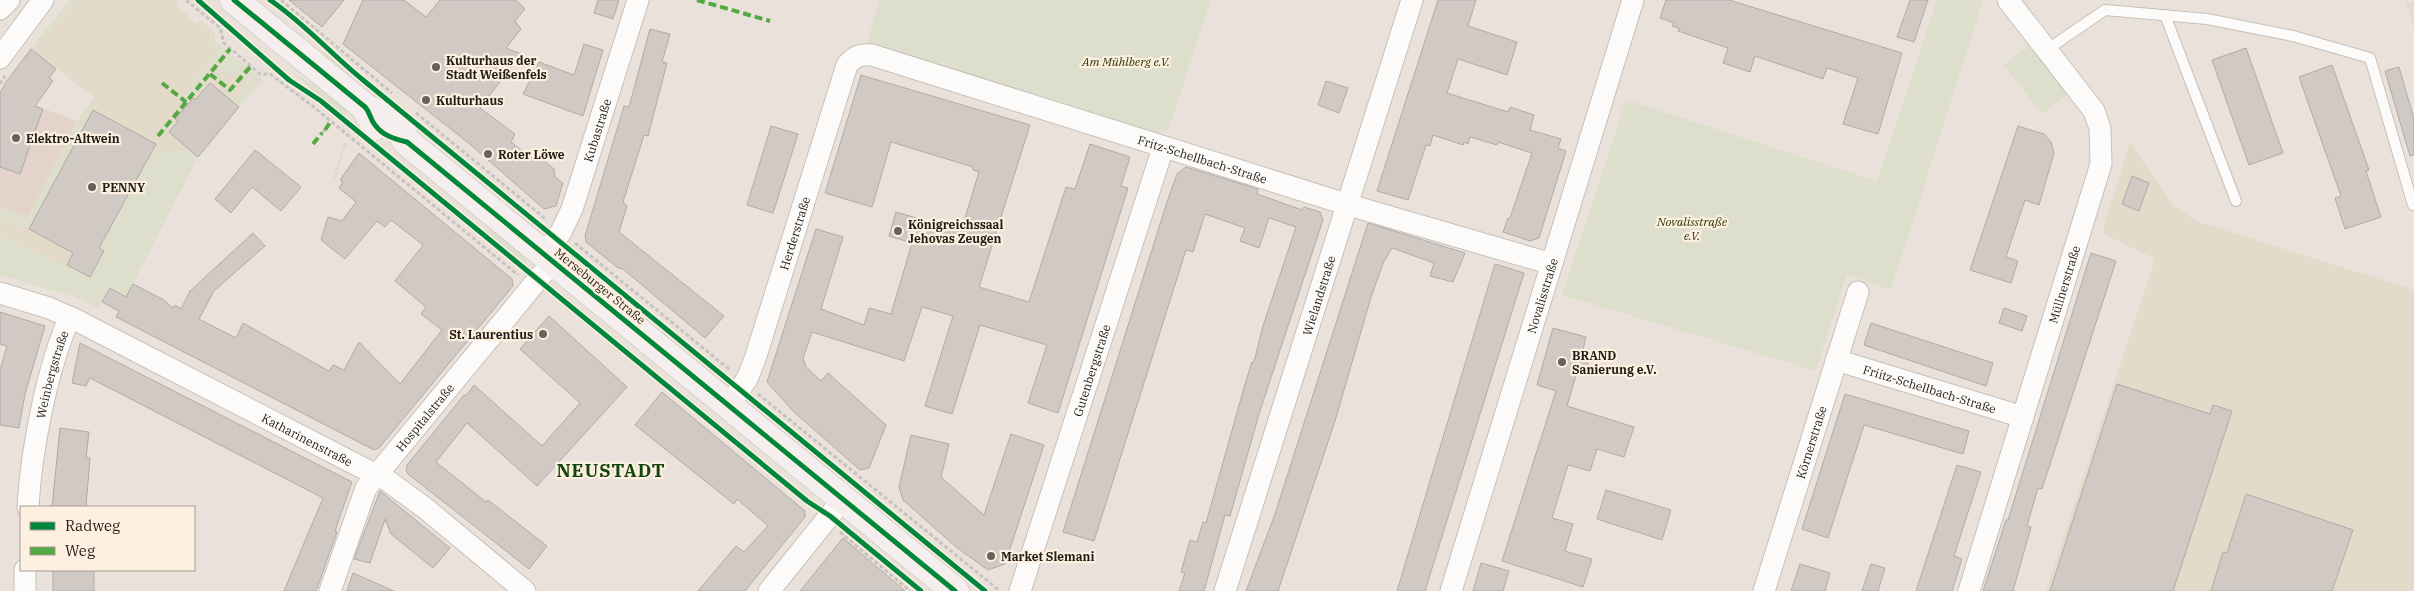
<svg xmlns="http://www.w3.org/2000/svg" width="2414" height="591" font-family="'IBM Plex Serif',serif">
<style>
.commercial{fill:#e3daca}
.industrial{fill:#e4d3cb}
.green{fill:#dddecc}
.building{fill:#d0c9c4;stroke:#b2aaa6}
.lines{fill:none;stroke-linecap:round;stroke-linejoin:round}
.service-casing{stroke:#c6c0ba;stroke-width:12}
.minor-casing{stroke:#c6c0ba;stroke-width:23}
.secondary-casing{stroke:#c6c0ba;stroke-width:29}
.path{stroke:#c7c3c0;stroke-width:3;stroke-dasharray:4 2.5;stroke-linecap:butt}
.service{stroke:#fcfbf9;stroke-width:10}
.minor{stroke:#fcfbf9;stroke-width:21}
.secondary{stroke:#f4eeee;stroke-width:28}
.quiet{stroke:#53a942;stroke-width:4;stroke-dasharray:8 4;stroke-linecap:butt}
.cycleway-casing{stroke:#fef0e0;stroke-width:8}
.cycleway{stroke:#00873e;stroke-width:5}
.poi-dot{fill:#68615b;stroke:#fef0e0;stroke-width:2}
.labels{text-anchor:middle;dominant-baseline:central;stroke-width:4.5;stroke-linejoin:round;paint-order:stroke}
.poi-label{font-size:12px;font-weight:bold;fill:#221c17;stroke:#fef0e0;text-anchor:start}
.park-label{font-size:12px;font-style:italic;fill:#2b3403;stroke:#fef0e0}
.street-label{font-size:12px;fill:#221c17;stroke:#fef0e0}
.district-label{font-size:18px;font-weight:bold;letter-spacing:1px;fill:#13450d;stroke:#fef0e0}
</style>
<rect width="100%" height="100%" fill="#eae2da"/>
<g class="commercial">
<path d="M76,0H177V7L196,23L201,20L214,32L209,38L219,51L182,95L187,99L223,53L224,48L231,54L217,70L219,72L223,68L234,77L245,65L252,71L242,83L246,87L233,102L239,107L198,157L100,248L104,251L90,277L0,235V218L25,229L30,220L33,221L93,110L94,97L31,49L39,39L42,41Z"/>
<path d="M2414,1V28L2406,4Z"/>
<path d="M2130,142L2173,205L2196,221L2414,290V591H2046L2155,259L2102,233Z"/>
</g>
<path class="industrial" d="M0,93L77,121L28,216L0,207Z"/>
<g class="green">
<path d="M69,0H76L42,41L39,39Z"/>
<path d="M880,0H1211L1168,131L1160,129L1159,134L867,42Z"/>
<path d="M1937,0H1983L1902,256L1890,290L1847,274L1816,371L1562,295L1626,100L1877,181Z"/>
<path d="M214,32L216,42L224,48L223,53L186,99L182,95L218,52L208,43Z"/>
<path d="M2030,44L2068,93L2042,114L2004,65Z"/>
<path d="M325,52L356,78L351,84L341,76L323,54Z"/>
<path d="M231,54L245,65L234,78L223,68L219,72L217,71Z"/>
<path d="M252,71L263,80L239,107L233,102L246,87L242,83Z"/>
<path d="M294,73L330,95L346,109V119Z"/>
<path d="M94,97L93,110L33,221L30,220L25,230L0,218V207L28,216L77,121Z"/>
<path d="M345,142L348,143L344,150L336,180L333,176Z"/>
<path d="M190,150L198,157L119,311L102,302L97,307L72,296L0,275V235L90,277L104,251L99,248L151,153Z"/>
<path d="M495,230L521,251L528,268L483,231Z"/>
</g>
<g class="building">
<path d="M289,0H344L322,27Z"/>
<path d="M363,0H404L426,17L440,0H516L525,9L515,21L521,29L506,48L521,54L480,108L515,134L511,142L535,161L538,156L554,169L555,177L563,183L556,206L544,209L471,145L343,44Z"/>
<path d="M598,0H619L613,19L594,13Z"/>
<path d="M1438,0H1476L1468,26L1517,42L1507,75L1458,59L1447,93L1508,112L1510,107L1534,115L1530,130L1561,139L1558,148L1566,151L1539,238L1530,241L1503,232L1508,218H1510L1532,153L1498,142L1497,145L1470,137L1468,144L1464,142L1463,145L1433,135L1430,146L1426,145L1408,200L1377,191Z"/>
<path d="M1666,0H1729L1902,53L1878,134L1843,124L1858,78L1827,68L1823,79L1755,56L1750,72L1723,63L1728,48L1678,31L1679,28L1672,26L1674,23L1660,18Z"/>
<path d="M1910,0H1928L1914,42L1897,37Z"/>
<path d="M650,29L670,34L662,62L667,63L648,136L644,135L623,202L627,206L619,232L724,316L705,338L623,269L618,268L586,242L585,236L624,106L629,107Z"/>
<path d="M584,44L603,50L583,116L523,94L539,62L574,75Z"/>
<path d="M2246,48L2283,153L2249,165L2212,60Z"/>
<path d="M31,49L56,69L49,78L53,81L35,106L43,109L20,174L0,167V93L6,82Z"/>
<path d="M2332,65L2369,170L2366,171L2381,217L2345,229L2335,198L2341,196L2299,77Z"/>
<path d="M2399,67L2414,119V155L2410,156L2385,71Z"/>
<path d="M861,75L1030,125L979,287L1029,302L1066,187L1075,189L1090,144L1130,157L1121,186L1128,188L1058,413L1028,403L1047,345L980,325L952,414L925,406L953,316L922,307L904,361L812,332L803,358L806,367L821,381L828,373L886,425L869,468L860,470L794,412L767,382L816,229L843,237L821,309L864,325L869,308L891,314L912,243L889,236L896,212L961,231L979,172L973,170V167L891,142L872,207L825,193Z"/>
<path d="M1326,81L1348,88L1339,113L1318,105Z"/>
<path d="M210,83L239,107L198,157L169,132L178,121L175,119L193,98L195,100Z"/>
<path d="M93,110L156,144L99,248L104,251L90,277L67,265L73,253L29,229Z"/>
<path d="M771,126L798,134L773,213L747,205Z"/>
<path d="M2018,126L2044,134L2051,142L2054,153L2039,205L2025,200L2006,257L2018,261L2011,283L1970,270Z"/>
<path d="M255,150L301,187L281,211L252,187L231,213L215,199Z"/>
<path d="M359,153L512,279L513,286L379,448L374,450L116,317L119,311L102,302L110,288L126,297L133,284L164,300L173,308L175,305L181,309L190,291L253,233L265,246L214,291L199,319L236,338L243,323L329,371L333,365L344,370L359,342L400,384L442,330L421,314L426,307L395,281L423,245L391,220L385,227L377,221L345,259L321,240L328,217L342,221L356,202L339,188L343,182L340,180Z"/>
<path d="M1186,167L1258,189L1257,194L1302,210L1304,207L1320,212L1323,220L1259,414L1230,516L1225,515L1204,591H1179L1185,573L1181,572L1190,540L1197,542L1203,522L1206,523L1245,384L1252,362H1254L1263,326L1296,227L1269,218L1259,248L1240,241L1245,228L1205,214L1193,252L1186,250L1094,541L1063,532L1167,202L1177,174Z"/>
<path d="M2132,176L2149,183L2139,211L2122,204Z"/>
<path d="M1368,223L1465,253L1453,282L1430,276L1434,263L1392,248L1384,261L1371,297L1335,421L1278,591H1246L1275,514Z"/>
<path d="M2091,253L2116,261L2042,489L2038,488L2027,526L2031,527L2013,591H1983L2006,520H2008Z"/>
<path d="M1495,264L1524,273L1425,591H1397Z"/>
<path d="M2004,308L2027,316L2022,331L1999,323Z"/>
<path d="M0,312L45,326L25,394L19,428L0,425V370L7,346L0,344Z"/>
<path d="M549,316L627,387L537,486L467,423L436,462L486,502L488,500L547,546L529,569L408,474L406,470L407,465L464,395L466,396L474,385L542,446L580,403L520,349Z"/>
<path d="M1871,323L1993,363L1986,386L1864,345Z"/>
<path d="M1553,328L1586,337L1582,354L1590,356L1585,374L1577,372L1567,406L1634,427L1624,457L1597,449L1590,471L1568,465L1552,518L1573,524L1565,551L1592,559L1583,587L1502,561L1556,391L1537,385Z"/>
<path d="M80,343L352,482L335,531L337,532L316,591H284L323,498L90,378L86,386L72,383Z"/>
<path d="M2117,384L2210,414L2213,405L2232,411L2173,591H2050Z"/>
<path d="M662,392L805,511V517L745,591H698L736,546L744,552L768,526L737,499L734,504L635,425Z"/>
<path d="M1845,394L1969,431L1963,454L1864,425L1828,538L1802,529Z"/>
<path d="M60,428L89,432L86,458H90L86,507H52Z"/>
<path d="M1011,434L1044,445L1005,564L988,570L956,547L903,500L899,487L911,435L949,444L941,477L984,515Z"/>
<path d="M1957,465L1981,472L1954,556L1962,559L1952,591H1916Z"/>
<path d="M1606,490L1671,510L1662,540L1597,519Z"/>
<path d="M380,491L450,548L433,568L391,534L385,519L370,563L354,559Z"/>
<path d="M2246,494L2353,530L2332,591H2211L2223,552L2227,553Z"/>
<path d="M843,538L884,573L905,591H800Z"/>
<path d="M1481,563L1509,571L1503,591H1473Z"/>
<path d="M1800,564L1830,573L1825,591H1791Z"/>
<path d="M1871,564L1885,568L1878,591H1862Z"/>
<rect x="53" y="570" width="41" height="21"/>
<path d="M353,573L394,591H347Z"/>
</g>
<g class="lines">
<g class="service-casing">
<g id="service">
<path d="M2165,15L2236,201"/>
<path d="M2048,49L2105,10L2207,19L2293,36L2370,58L2413,205"/>
</g>
</g>
<g class="minor-casing">
<g id="minor">
<path d="M0,9L9,0"/>
<path d="M0,58L43,0"/>
<path id="s1" d="M544,254L561,232L572,209L638,0"/>
<path id="s2" d="M0,293L49,308L76,320L388,481L425,508L525,591"/>
<path id="s3" d="M1836,360L2023,417"/>
<path id="s4" d="M729,405L747,379L755,359L847,65C855,56 860,54 872,55L1349,205L1552,264"/>
<path id="s5" d="M28,507C31,452 47,367 70,317"/>
<path d="M25,570V591"/>
<path id="s6" d="M330,591L366,488L553,261"/>
<path d="M769,591L843,499"/>
<path id="s7" d="M1020,591L1163,148"/>
<path id="s8" d="M1225,591L1412,0"/>
<path id="s9" d="M1451,591L1633,0"/>
<path id="s10" d="M1764,591L1858,292"/>
<path id="s11" d="M1969,591L2101,164L2100,128L2094,111L2008,0"/>
</g>
</g>
<g class="secondary-casing">
<g id="secondary">
<path d="M234,0L365,107L375,126"/>
<path d="M367,109C387,115 397,124 407,142L955,591"/>
</g>
</g>
<g class="path">
<path d="M186,0L220,28L224,43L260,74H270L310,104L518,275"/>
<path d="M281,0L392,93"/>
<path d="M0,84L5,76"/>
<path d="M416,113L547,220"/>
<path d="M322,133L325,130"/>
<path d="M575,243L730,370"/>
<path d="M758,394L1000,591"/>
<path d="M840,532L910,591"/>
</g>
<use href="#service" class="service"/>
<use href="#minor" class="minor"/>
<use href="#secondary" class="secondary"/>
<g class="quiet">
<path d="M697,0L770,21"/>
<path d="M210,74L230,90L251,66"/>
<path d="M162,83L186,102"/>
<path d="M325,130L331,121"/>
<path d="M158,136L230,49"/>
<path d="M313,144L322,133"/>
</g>
<g class="cycleway-casing">
<g id="cycleway">
<path d="M198,0L289,80L321,101L807,501L830,516L921,591"/>
<path d="M234,0L365,107C370,112 370,119 375,125C383,136 395,139 407,142L955,591"/>
<path d="M270,0C304,23 331,54 363,80L985,591"/>
</g>
</g>
<use href="#cycleway" class="cycleway"/>
</g>
<g class="poi-dot">
<circle cx="436" cy="67" r="5"/>
<circle cx="426" cy="100" r="5"/>
<circle cx="16" cy="138" r="5"/>
<circle cx="488" cy="154" r="5"/>
<circle cx="92" cy="187" r="5"/>
<circle cx="898" cy="231" r="5"/>
<circle cx="543" cy="334" r="5"/>
<circle cx="1562" cy="362" r="5"/>
<circle cx="991" cy="556" r="5"/>
</g>
<g class="labels">
<g class="poi-label">
<text x="446" y="60">Kulturhaus der<tspan x="446" dy="14">Stadt Weißenfels</tspan></text>
<text x="436" y="100">Kulturhaus</text>
<text x="26" y="138">Elektro-Altwein</text>
<text x="498" y="154">Roter Löwe</text>
<text x="102" y="187">PENNY</text>
<text x="908" y="224">Königreichssaal<tspan x="908" dy="14">Jehovas Zeugen</tspan></text>
<text x="533" y="334" text-anchor="end">St. Laurentius</text>
<text x="1572" y="355">BRAND<tspan x="1572" dy="14">Sanierung e.V.</tspan></text>
<text x="1001" y="556">Market Slemani</text>
</g>
<g class="park-label">
<text x="1126" y="61">Am Mühlberg e.V.</text>
<text x="1692" y="221">Novalisstraße<tspan x="1692" dy="14">e.V.</tspan></text>
</g>
<g class="street-label">
<text stroke="none"><textPath href="#s1" startOffset="136">Kubastraße</textPath></text>
<text stroke="none"><textPath href="#s4" startOffset="736">Fritz-Schellbach-Straße</textPath></text>
<text stroke="none"><textPath href="#s4" startOffset="185">Herderstraße</textPath></text>
<text stroke="none"><textPath href="#s11" startOffset="321">Müllnerstraße</textPath></text>
<text transform="translate(600 286) rotate(39)">Merseburger Straße</text>
<text stroke="none"><textPath href="#s8" startOffset="310">Wielandstraße</textPath></text>
<text stroke="none"><textPath href="#s9" startOffset="309">Novalisstraße</textPath></text>
<text stroke="none"><textPath href="#s7" startOffset="232">Gutenbergstraße</textPath></text>
<text stroke="none"><textPath href="#s5" startOffset="135">Weinbergstraße</textPath></text>
<text stroke="none"><textPath href="#s3" startOffset="98">Friitz-Schellbach-Straße</textPath></text>
<text stroke="none"><textPath href="#s6" startOffset="201">Hospitalstraße</textPath></text>
<text stroke="none"><textPath href="#s2" startOffset="341">Katharinenstraße</textPath></text>
<text stroke="none"><textPath href="#s10" startOffset="156">Körnerstraße</textPath></text>
</g>
<g class="district-label">
<text x="611" y="470">NEUSTADT</text>
</g>
</g>
<rect x="20" y="506" width="175" height="65" fill="#fef0e0" stroke="#a69b90"/>
<rect x="30" y="522" width="25" height="8" fill="#00873e" stroke="#a69b90"/>
<text x="65" y="531" font-size="15" fill="#221c17">Radweg</text>
<rect x="30" y="547" width="25" height="8" fill="#53a942" stroke="#a69b90"/>
<text x="65" y="556" font-size="15" fill="#221c17">Weg</text>
</svg>
